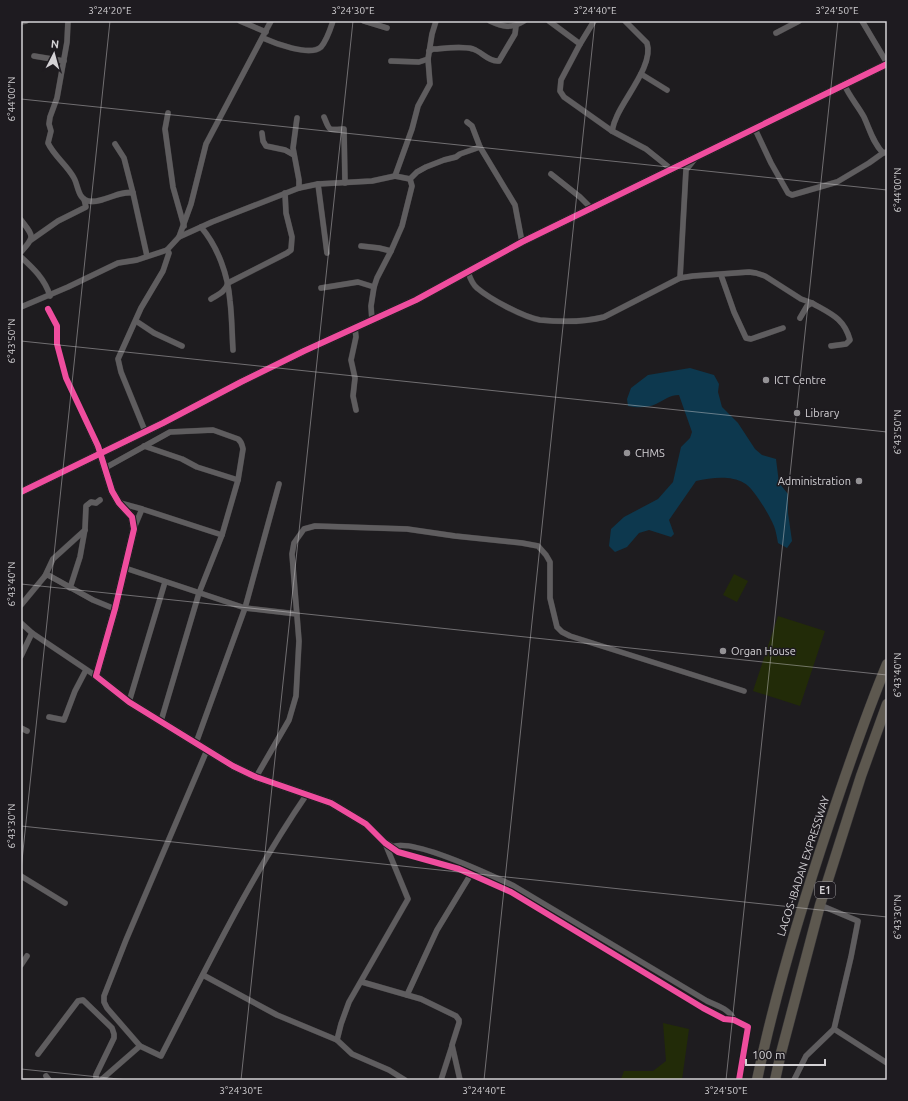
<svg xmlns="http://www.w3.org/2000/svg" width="908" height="1101" font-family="Ubuntu,sans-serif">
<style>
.green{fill:#222b08}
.water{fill:#0d384e}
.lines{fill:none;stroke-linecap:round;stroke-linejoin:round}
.minor-casing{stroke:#393739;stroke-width:6}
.tertiary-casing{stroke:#393739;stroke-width:8}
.motorway-casing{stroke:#393739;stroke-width:11}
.minor{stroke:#5f5d5f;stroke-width:5.5}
.tertiary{stroke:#5f5d5f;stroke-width:7}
.motorway{stroke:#5d584f;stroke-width:10}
.cycleway-casing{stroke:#1e1b20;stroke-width:8}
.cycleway{stroke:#ef4d9e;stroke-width:6}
.ticks{fill:none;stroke:#d4d2d5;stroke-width:1;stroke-opacity:0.45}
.poi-dot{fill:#949295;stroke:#1e1b20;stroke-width:1.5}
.labels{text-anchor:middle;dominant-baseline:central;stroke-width:3;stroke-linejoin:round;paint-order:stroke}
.shield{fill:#1e1b20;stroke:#9d9b9f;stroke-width:1}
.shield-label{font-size:10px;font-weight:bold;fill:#d4d2d5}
.poi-label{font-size:11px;fill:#d4d2d5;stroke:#1e1b20;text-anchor:start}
.street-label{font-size:11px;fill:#d4d2d5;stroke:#1e1b20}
.neatline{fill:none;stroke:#d4d2d5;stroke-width:1.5}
.ticks-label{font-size:10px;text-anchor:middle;fill:#d4d2d5}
</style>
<rect width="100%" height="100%" fill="#1e1c1f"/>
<g class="green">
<path d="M734,574L748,581L737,602L723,595Z"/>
<path d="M778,616L825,631L800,706L753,691Z"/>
<path d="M663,1023L689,1029L682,1080H623L621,1079L624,1071H653L666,1061Z"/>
</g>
<path class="water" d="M690,368L714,375L719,384L718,392L722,407L738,423L755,449L762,455L776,459L779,483L788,494V513L792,541L787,548L778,543C777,538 776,531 774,526C770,516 753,487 744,483C730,475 711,478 696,481L669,520L674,534L671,537L649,530L639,533L627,547L615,552L609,546L611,529L624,517L658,499L673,482L681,447L690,438L692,432L679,395C670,395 664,400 656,404C648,408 637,408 628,406L627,399L631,388L648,375Z"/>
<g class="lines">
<g class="minor-casing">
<g id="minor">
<path d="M68,21L67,42L57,98L50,117L49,124L51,131L48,143C54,156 67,165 74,178C78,185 78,199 88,201C103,204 118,190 133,193"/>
<path d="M240,21L266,32"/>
<path d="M364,21L387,28"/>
<path d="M490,21C503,27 511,29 524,21"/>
<path d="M549,21L580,44"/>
<path d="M594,21L580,44L561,80L560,91L564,97L612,131L646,149L671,169"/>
<path d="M862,21L887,63"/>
<path d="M21,22L26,21"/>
<path d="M776,33L799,21"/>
<path d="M263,38C274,43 310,57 321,47C327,40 330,30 333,21"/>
<path d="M429,51L433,49H437C448,48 462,46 473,49C482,52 489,62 499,61L515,34L516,26"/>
<path d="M34,56L64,61"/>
<path d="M391,61L419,62L428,59"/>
<path d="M641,74L667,90"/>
<path d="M844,84C849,96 858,106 864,117C870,130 873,143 883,153"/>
<path d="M168,113L165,129L173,187L184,226"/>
<path d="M324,117C330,131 327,130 344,129L345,183"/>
<path d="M297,118L293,148L299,180V188"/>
<path d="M467,122L472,126L480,147L515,205L522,242"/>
<path d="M755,129L771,163L788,193L792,195L837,182L869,163L883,153L887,152"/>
<path d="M612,131C613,126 615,120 617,116C625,97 654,64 647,43L625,21"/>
<path d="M262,133L263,141L266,146L285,150L294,155"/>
<path d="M115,144L124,158L133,193L147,256"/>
<path d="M551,174L580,197L591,208"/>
<path d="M395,176L412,129L418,106L430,84L428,59L432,34L436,21"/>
<path d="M410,179L417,172L426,167L444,160L456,157L460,154L480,147"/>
<path d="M318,184L327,253"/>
<path d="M21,220C34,237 35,236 21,252"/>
<path d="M201,227C218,247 228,275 230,301C232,317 232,334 233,350"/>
<path d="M179,237L212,222L299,188L318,184L372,181L395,176L410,179"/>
<path d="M31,240L58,221L86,207L84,199"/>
<path d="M361,246L379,248L391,251"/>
<path d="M21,257C33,268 45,279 50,296"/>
<path d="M468,272C470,278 472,284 477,288C490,299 523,317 540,320C560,322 585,322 604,317L680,278L693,276L749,272L756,273L765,276L801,299L812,303L807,306L800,318"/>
<path d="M721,275L734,312L746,338L751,339L783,328"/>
<path d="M680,278L686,170L694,160"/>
<path d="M321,288L358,282L374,287"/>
<path d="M211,299C219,294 225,292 228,283L287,253L291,250L292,237L286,213L285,193"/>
<path d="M812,303C831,314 844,318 850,340L846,344L831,346"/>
<path d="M21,307L68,287L118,263L137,260L167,250L179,237L191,204L206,144L271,21"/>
<path d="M48,309L57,326V344L66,378L100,453"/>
<path d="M136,321L154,333L182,346"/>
<path d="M372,321L371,306L374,287L377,278L391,251L402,226L412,186L410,179"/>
<path d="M355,328L356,337L351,360L355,378L353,396L356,410"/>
<path d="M145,431L121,372L118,359L141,308L163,271L169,253L167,250"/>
<path d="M144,446L182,459L197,467L238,480"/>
<path d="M105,468L170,432L213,430L238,439C242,442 242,445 243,449L238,480L222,535L199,593L161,721"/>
<path d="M120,503L142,509L222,535"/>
<path d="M134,528L142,509"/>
<path d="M125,568L245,608L297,614"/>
<path d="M45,576L53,559L85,530"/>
<path d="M70,588L80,557L85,529L86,506L91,502L96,503L100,500"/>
<path d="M21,605L45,576L48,575L93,600L115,609"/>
<path d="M21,623L32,633L96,676"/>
<path d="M21,656L32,633"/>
<path d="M129,702L165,582"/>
<path d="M49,717L64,720L75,691L86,670"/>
<path d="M21,728L27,731"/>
<path d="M196,743L245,608L279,484"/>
<path d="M256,777L289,720L296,696L299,641L292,554L294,543L304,529L315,526L407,529L455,536L522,543L538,546L546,555L550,562V598L557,627L562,632L570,636L744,691"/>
<path d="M385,843L408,899L349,1002L341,1024L337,1040L352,1054L389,1070L405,1080"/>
<path d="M392,847L402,853L459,869L511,892L703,1008L724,1019L734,1020L748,1027L739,1080"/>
<path d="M392,847C411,837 493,876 514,886L707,1001C717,1006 730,1009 734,1020"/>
<path d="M21,876L65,903"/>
<path d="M21,965L27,956"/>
<path d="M203,975L277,1015L337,1040"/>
<path d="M362,982L421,999L456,1016L459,1020V1023L452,1045L460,1080"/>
<path d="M407,995L437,930L471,874"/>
<path d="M834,1029L887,1063"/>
<path d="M140,1046L107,1008L104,1002V996L126,940L207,750"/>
<path d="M38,1054L78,1001L83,1000L112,1028L114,1034V1038L96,1075V1080"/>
<path d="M46,1076L49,1080"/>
<path d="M101,1080L140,1046L161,1056C207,967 250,877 307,794"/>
<path d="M441,1080L452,1046"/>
<path d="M794,1080L806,1056L834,1029L851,957L858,921L820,905"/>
</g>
</g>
<g class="tertiary-casing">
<g id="tertiary">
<path d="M100,453L112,491L119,503L132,517L134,529L115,609L96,676L129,702L233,766L256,777L331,803L366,824L385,843L392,847"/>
<path d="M21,492L163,423L241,382L304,351L416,300L522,242L887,64"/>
</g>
</g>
<g class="motorway-casing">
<g id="motorway">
<path d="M757,1080C775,993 801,908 829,824C847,770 865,717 887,664"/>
<path d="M775,1080L781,1053L820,905L861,776L887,704"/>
</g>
</g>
<use href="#minor" class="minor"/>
<use href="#tertiary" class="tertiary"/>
<use href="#motorway" class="motorway"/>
<g class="cycleway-casing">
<g id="cycleway">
<path d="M48,309L57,326V344L66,378L98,446L112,491L119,503L132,517L134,529L115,609L96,676L129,702L233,766L256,777L331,803L366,824L385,843L398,852L459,869L511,892L703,1008L724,1019L734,1020L748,1027L739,1080"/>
<path d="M21,492L163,423L241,382L304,351L416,300L522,242L887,64"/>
</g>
</g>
<use href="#cycleway" class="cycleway"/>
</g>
<path class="ticks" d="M21,99L887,190M21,341L887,432M21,584L887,675M21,826L887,917M21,870L110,21M21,1069L128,1080M241,1080L353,21M484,1080L595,21M726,1080L838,21"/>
<g class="poi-dot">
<circle cx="766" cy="380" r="4"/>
<circle cx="797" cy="413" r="4"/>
<circle cx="627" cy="453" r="4"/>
<circle cx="859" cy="481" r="4"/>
<circle cx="723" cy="651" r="4"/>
</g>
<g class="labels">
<rect class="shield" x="815" y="882" width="20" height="16" rx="3"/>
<g class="shield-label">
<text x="825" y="890">E1</text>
</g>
<g class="poi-label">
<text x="774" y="380">ICT Centre</text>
<text x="805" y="413">Library</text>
<text x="635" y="453">CHMS</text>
<text x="851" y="481" text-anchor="end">Administration</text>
<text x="731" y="651">Organ House</text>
</g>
<g class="street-label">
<text transform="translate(803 866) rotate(-72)">LAGOS-IBADAN EXPRESSWAY</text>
</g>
</g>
<rect width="908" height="1101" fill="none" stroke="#1e1b20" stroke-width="44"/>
<g transform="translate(54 54) rotate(6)" stroke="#1e1b20" stroke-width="3" paint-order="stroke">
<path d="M0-3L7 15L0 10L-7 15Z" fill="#d4d2d5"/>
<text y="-6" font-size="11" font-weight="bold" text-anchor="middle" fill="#d4d2d5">N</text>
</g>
<path d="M746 1059v6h79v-6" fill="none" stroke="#d4d2d5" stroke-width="2"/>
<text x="752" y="1059" font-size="12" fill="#d4d2d5" stroke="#1e1b20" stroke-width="3" paint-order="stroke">100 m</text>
<rect x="22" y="22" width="864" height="1057" class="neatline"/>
<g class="ticks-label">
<text x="110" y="14">3°24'20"E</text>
<text x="353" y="14">3°24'30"E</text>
<text x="595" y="14">3°24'40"E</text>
<text x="837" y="14">3°24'50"E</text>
<text transform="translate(11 99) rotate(-90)" y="4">6°44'00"N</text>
<text transform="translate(897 190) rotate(-90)" y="4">6°44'00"N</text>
<text transform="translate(11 341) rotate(-90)" y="4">6°43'50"N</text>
<text transform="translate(897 432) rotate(-90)" y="4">6°43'50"N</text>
<text transform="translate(11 584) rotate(-90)" y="4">6°43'40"N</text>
<text transform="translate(897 675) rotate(-90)" y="4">6°43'40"N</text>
<text transform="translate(11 826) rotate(-90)" y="4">6°43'30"N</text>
<text transform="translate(897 917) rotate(-90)" y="4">6°43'30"N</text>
<text x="241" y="1094">3°24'30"E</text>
<text x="484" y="1094">3°24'40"E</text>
<text x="726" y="1094">3°24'50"E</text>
</g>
</svg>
